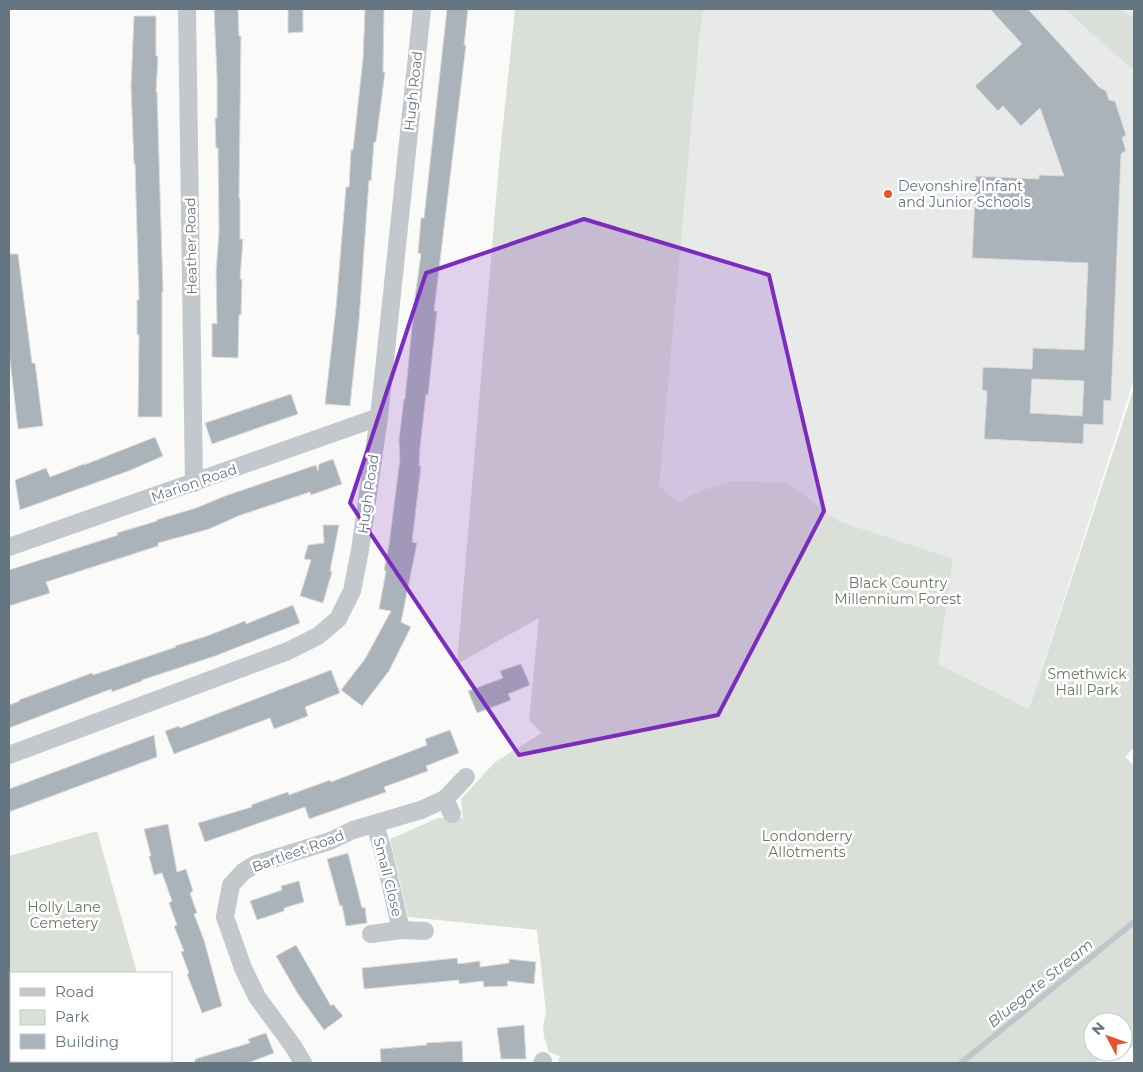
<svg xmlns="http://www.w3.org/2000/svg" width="1143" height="1072" font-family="Montserrat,sans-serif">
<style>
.built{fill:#e8e9e9}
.green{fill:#dadfd7}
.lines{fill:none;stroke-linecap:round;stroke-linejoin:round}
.stream{stroke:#bbc7cb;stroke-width:5.5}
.building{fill:#aab3b9;stroke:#dcdcda;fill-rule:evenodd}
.street{stroke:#c3c8cc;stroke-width:18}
.marked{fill:#7b2cbf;fill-opacity:0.2;stroke:#7b2cbf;stroke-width:4;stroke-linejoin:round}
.poi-dot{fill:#e4572e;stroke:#fff;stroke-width:2}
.labels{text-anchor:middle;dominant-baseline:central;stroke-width:5;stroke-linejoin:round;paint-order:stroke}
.street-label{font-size:14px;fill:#657683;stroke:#fff}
.poi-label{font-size:14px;fill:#657683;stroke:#fff;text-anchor:start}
.park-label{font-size:14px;fill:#687a64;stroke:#fff}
.water-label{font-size:15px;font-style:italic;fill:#60757c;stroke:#fff}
</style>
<rect width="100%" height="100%" fill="#fafaf8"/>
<path class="built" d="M652,9H1134V379L1029,709L621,508Z"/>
<g class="green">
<path d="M515,9H703L699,39L659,486L678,502L703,490L734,481L788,483L838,521L953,559L938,664L1029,709L1134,388V747L1125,757L1134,766V1046L1123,1051V1022H1093V1052H1120L1093,1063H558L560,1056L549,1052L544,1037L543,1026L546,1012L537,930L408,917L390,839L438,818H463L461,799L495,762L542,733L529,720L539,618L457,664L499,164Z"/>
<path d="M1066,9H1119L1134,18V68H1131L1088,30Z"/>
<path d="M97,831L137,973H11V1059L9,1060V856Z"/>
</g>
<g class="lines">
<path class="stream" d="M961,1063L1134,922"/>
</g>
<g class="building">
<path d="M214,9H238L239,36H241L239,198H240V239H243L240,279H242L241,315H239L238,358L212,357V323L217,324L216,272L219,232L218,148H216L215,118H217V77Z"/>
<path d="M288,9H303V32L288,33Z"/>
<path d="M365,9H384L383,72H385L376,142H374L371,181L369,180L359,321L350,406L325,404L336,308L346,187H349L351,150H353L363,58Z"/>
<path d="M447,9H468L464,45H466L434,311H437L428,395L426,394L420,447L419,466H421L412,542L417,543L401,622L411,627L389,671L362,706L341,690L365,659L391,611L379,609L386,571L384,570L389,545L400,459L399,440L404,399H405L415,297L421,254L418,253L421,218H424Z"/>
<path d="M990,9H1028L1099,87L1106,91L1109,100L1115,101L1126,135L1122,138L1126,150L1121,154L1111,401L1104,400L1103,425L1084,424L1083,444L984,439L987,391L982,390L983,367L1032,369L1033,348L1084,350L1088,263L972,258L976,176L1039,179V175L1064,176L1040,108L1021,126L1003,106L998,111L975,86L1022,44ZM1032,379L1084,381L1082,416L1030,413Z"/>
<path d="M134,16H156V56H158L156,92H157L163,292H162V417H138L139,335H137V300H139L135,164H134L131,87Z"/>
<path d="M9,254H18L32,363H35L43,426L18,429L9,352Z"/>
<path d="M291,394L298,414L212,444L205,423Z"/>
<path d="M155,437L163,456L131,470L20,510L15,480L46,468L50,477L84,464V465Z"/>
<path d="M333,459L342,484L311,495L310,492L238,516L209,529L158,543V546L46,582L50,593L9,606V570L118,535L117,533L157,521L156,520L196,508L225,496L316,465L318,471L319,464Z"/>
<path d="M323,525H339L330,571L332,572L323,603L300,596L311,560L304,559L308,545L324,543Z"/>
<path d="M293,605L300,623L215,656L142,680V681L112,692L111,689L9,728V705L20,701L19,700L92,673L93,675L176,647L175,646L207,636L245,621L246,624Z"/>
<path d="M521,664L530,685L508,694L511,700L477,713L468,691L503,678L500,671Z"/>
<path d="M331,670L340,693L305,707L308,716L274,729L270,718L174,754L165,731L179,726L180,728Z"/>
<path d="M450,730L459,753L426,766L428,771L384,787L386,792L309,819L305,807L205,842L198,823L252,807L251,805L276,796L288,792L289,795L330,780L331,782L427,745L425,739Z"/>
<path d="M154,735L157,757L9,812V789Z"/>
<path d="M168,824L177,872L186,869L193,891L190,893L197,913L194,914L204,940L222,1006L202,1013L187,974L189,973L181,952L184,951L174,926L177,925L169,903L172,901L162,873L154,875L149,856H151L144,829Z"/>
<path d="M348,853L362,908L365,907L367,923L346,926L342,905L340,906L327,859Z"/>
<path d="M299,881L304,902L284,908V911L257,920L250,901L282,890L281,886Z"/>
<path d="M296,945L331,1006L333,1004L343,1016L324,1030L298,994L276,956Z"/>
<path d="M457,958L458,964L480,961V967L509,963V959L536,962L534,984L507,981L508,986L484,987L483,981L459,984V980L364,989L362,968Z"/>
<path d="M524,1025L526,1059H501L497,1028Z"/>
<path d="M266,1033L274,1053L248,1063H195V1059L250,1043L248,1039Z"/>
<path d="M462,1041L463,1063H381L380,1049L427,1045L426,1043Z"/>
</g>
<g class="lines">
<g class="street">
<path d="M187,9L194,483"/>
<path d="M9,547L379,417"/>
<path d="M9,755L288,651L318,636L338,619L352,591L360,550L379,417L422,9"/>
<path d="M445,799L452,814"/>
<path d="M375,825L383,851L401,930"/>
<path d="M371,934L401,930L425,931"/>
<path d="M303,1063L293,1046L257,997L243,968L225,917L231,885L243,872L256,864L330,841L353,830L421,810L445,799L466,777"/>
<path d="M542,1063L543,1061"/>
</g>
</g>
<path class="marked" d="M584,219L769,275L824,511L718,715L519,755L350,503L426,273Z"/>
<circle class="poi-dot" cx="888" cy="194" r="5"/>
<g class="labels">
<g class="street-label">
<text transform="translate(413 91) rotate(-84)">Hugh Road</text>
<text transform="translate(191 246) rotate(-91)">Heather Road</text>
<text transform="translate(194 483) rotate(-19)">Marion Road</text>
<text transform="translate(368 494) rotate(-82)">Hugh Road</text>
<text transform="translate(298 851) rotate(-20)">Bartleet Road</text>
<text transform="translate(388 877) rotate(76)">Small Close</text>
</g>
<g class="poi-label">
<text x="898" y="186">Devonshire Infant<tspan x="898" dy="16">and Junior Schools</tspan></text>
</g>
<g class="park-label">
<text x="898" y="583">Black Country<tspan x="898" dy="16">Millennium Forest</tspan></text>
<text x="1087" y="674">Smethwick<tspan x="1087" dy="16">Hall Park</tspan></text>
<text x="807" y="836">Londonderry<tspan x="807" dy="16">Allotments</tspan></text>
<text x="64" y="907">Holly Lane<tspan x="64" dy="16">Cemetery</tspan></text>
</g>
<g class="water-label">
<text transform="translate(1040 983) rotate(-39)">Bluegate Stream</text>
</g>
</g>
<rect width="1143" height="1072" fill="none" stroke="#657683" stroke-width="20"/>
<rect x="10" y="972" width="162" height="90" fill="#ffffff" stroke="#c1c8cd"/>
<rect x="20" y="988" width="25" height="8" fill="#c3c8cc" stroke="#c1c8cd"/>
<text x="55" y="997" font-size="15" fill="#657683">Road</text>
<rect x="20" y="1010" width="25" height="15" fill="#dadfd7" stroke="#c1c8cd"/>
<text x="55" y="1022" font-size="15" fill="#657683">Park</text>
<rect x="20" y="1034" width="25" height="15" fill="#aab3b9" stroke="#c1c8cd"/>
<text x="55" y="1047" font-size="15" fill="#657683">Building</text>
<g transform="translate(1108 1037) rotate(311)"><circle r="24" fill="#ffffff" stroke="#c1c8cd"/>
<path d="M0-4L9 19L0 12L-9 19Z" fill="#e4572e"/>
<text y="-8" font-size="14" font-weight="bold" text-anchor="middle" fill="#657683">N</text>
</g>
</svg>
